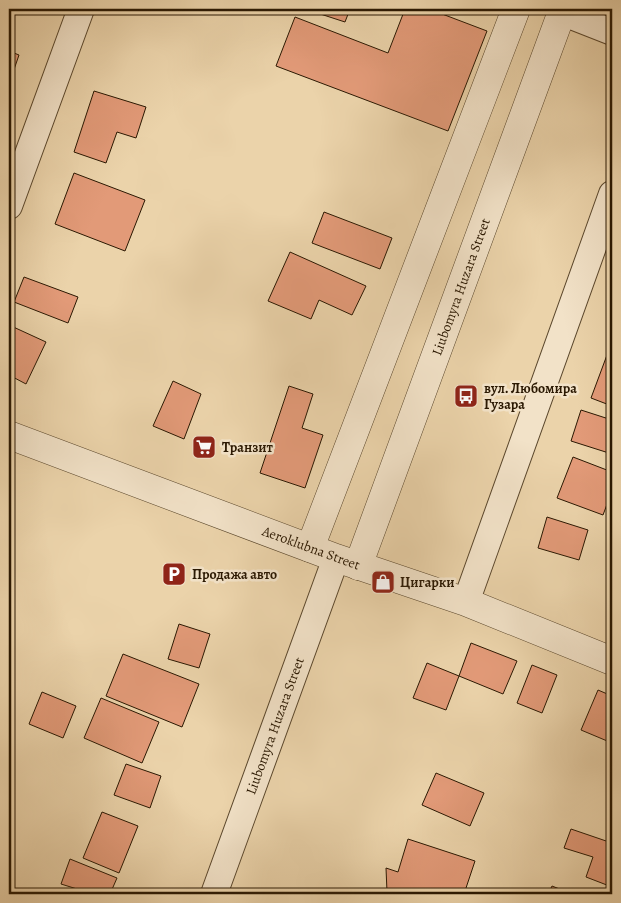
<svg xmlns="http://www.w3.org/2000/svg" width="621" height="903" font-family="Alegreya,serif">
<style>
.building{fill:#e29a78;stroke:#2a1802}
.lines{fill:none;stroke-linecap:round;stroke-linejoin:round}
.minor-casing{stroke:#5a472c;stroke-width:28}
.tertiary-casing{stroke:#5a472c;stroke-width:29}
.minor{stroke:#f2e2c8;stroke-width:26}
.tertiary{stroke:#f2e2c8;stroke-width:28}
.labels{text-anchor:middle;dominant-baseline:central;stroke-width:5;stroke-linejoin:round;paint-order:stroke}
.street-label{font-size:14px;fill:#2a1802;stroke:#f2e2c8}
.poi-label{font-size:14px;font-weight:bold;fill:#2a1802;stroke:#f2e2c8;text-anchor:start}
</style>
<rect width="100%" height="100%" fill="#ebd3aa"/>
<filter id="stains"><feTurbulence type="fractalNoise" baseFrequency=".004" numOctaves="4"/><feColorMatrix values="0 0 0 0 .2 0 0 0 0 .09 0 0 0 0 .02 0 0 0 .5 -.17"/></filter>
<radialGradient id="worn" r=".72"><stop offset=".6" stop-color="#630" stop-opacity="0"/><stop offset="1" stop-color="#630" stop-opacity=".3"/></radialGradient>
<g class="building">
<path d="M305,9H350L345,22Z"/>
<path d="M405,9H429L487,31L448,131L276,66L295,17L388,53Z"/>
<path d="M9,51L19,55L9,84Z"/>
<path d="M94,91L146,107L136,138L117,132L106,163L74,152Z"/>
<path d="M74,173L145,200L125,251L55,224Z"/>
<path d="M324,212L392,238L380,269L312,243Z"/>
<path d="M290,252L366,286L352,315L319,300L311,319L268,301Z"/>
<path d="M24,277L78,297L68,323L14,302Z"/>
<path d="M9,325L46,342L26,384L9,375Z"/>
<path d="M607,355L612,357V406L591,398Z"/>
<path d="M173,381L201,394L184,439L153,426Z"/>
<path d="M289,386L313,394L302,428L323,435L305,488L260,473Z"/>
<path d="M581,410L612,420V454L571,441Z"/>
<path d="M573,457L612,472V491L603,515L557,498Z"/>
<path d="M547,517L588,530L579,560L538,548Z"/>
<path d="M179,624L210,634L199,668L168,659Z"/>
<path d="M471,643L517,661L503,694L459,676Z"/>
<path d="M123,654L199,684L182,727L106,696Z"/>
<path d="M427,663L459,676L446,710L413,698Z"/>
<path d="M532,665L557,675L542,713L517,703Z"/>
<path d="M598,690L612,696V743L581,730Z"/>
<path d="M42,692L76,706L63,738L29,724Z"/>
<path d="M101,698L159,722L142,763L84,738Z"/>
<path d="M126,764L161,776L150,808L114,795Z"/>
<path d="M436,773L484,793L470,826L422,805Z"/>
<path d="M102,812L138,826L119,873L83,858Z"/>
<path d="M571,829L612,843V887L586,877L593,857L564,848Z"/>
<path d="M408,839L475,861L464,894H393L387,892L386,868L398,872Z"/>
<path d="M70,859L117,878L110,894H93L61,884Z"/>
<path d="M552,886L572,894H548Z"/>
</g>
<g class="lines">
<g class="minor-casing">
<g id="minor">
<path d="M561,12L612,32"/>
<path d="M9,206L81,9"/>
<path d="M466,602L612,194"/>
<path d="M214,894L336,558"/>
</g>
</g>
<g class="tertiary-casing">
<g id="tertiary">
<path d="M9,435L336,558L466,602L612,661"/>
<path d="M310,548L516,9"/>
<path d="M358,566L563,9"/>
</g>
</g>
<use href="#minor" class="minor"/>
<use href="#tertiary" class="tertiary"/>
</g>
<defs>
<g id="bus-square" transform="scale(1.25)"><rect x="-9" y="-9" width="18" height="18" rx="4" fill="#8f2418" stroke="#f2e2c8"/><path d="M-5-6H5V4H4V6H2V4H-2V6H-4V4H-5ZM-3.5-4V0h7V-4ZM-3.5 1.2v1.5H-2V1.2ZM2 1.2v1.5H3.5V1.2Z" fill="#fff"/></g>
<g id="supermarket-square" transform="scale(1.25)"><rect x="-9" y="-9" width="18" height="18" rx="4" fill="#8f2418" stroke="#f2e2c8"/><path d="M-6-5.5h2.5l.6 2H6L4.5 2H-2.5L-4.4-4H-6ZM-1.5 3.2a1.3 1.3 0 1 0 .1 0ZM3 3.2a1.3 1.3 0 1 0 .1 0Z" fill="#fff"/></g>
<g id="parking-square" transform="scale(1.25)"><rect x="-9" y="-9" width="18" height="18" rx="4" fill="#8f2418" stroke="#f2e2c8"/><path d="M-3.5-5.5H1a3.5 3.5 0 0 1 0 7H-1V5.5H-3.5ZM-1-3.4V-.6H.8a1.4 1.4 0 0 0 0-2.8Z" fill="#fff"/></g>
<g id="shop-square" transform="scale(1.25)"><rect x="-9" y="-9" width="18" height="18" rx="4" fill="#8f2418" stroke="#f2e2c8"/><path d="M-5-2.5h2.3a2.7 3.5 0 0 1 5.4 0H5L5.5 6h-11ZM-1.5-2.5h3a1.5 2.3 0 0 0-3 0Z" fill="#fff"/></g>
</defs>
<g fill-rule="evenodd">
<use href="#bus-square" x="466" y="396"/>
<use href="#supermarket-square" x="204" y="447"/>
<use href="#parking-square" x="174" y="574"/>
<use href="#shop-square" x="383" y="582"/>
</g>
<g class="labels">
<g class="street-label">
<text transform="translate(461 287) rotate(-70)">Liubomyra Huzara Street</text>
<text transform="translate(311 548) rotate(20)">Aeroklubna Street</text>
<text transform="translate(275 726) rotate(-70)">Liubomyra Huzara Street</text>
</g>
<g class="poi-label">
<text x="484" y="388">вул. Любомира<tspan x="484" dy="16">Гузара</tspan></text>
<text x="222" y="447">Транзит</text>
<text x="192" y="574">Продажа авто</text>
<text x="400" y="582">Цигарки</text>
</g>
</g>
<rect width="621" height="903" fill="none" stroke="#ebd3aa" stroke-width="30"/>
<rect x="10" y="10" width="601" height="883" fill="none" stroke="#2a1802" stroke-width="2.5"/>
<rect x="15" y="15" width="591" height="873" fill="none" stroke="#2a1802"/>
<rect width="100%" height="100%" filter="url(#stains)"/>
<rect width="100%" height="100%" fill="url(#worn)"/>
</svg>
